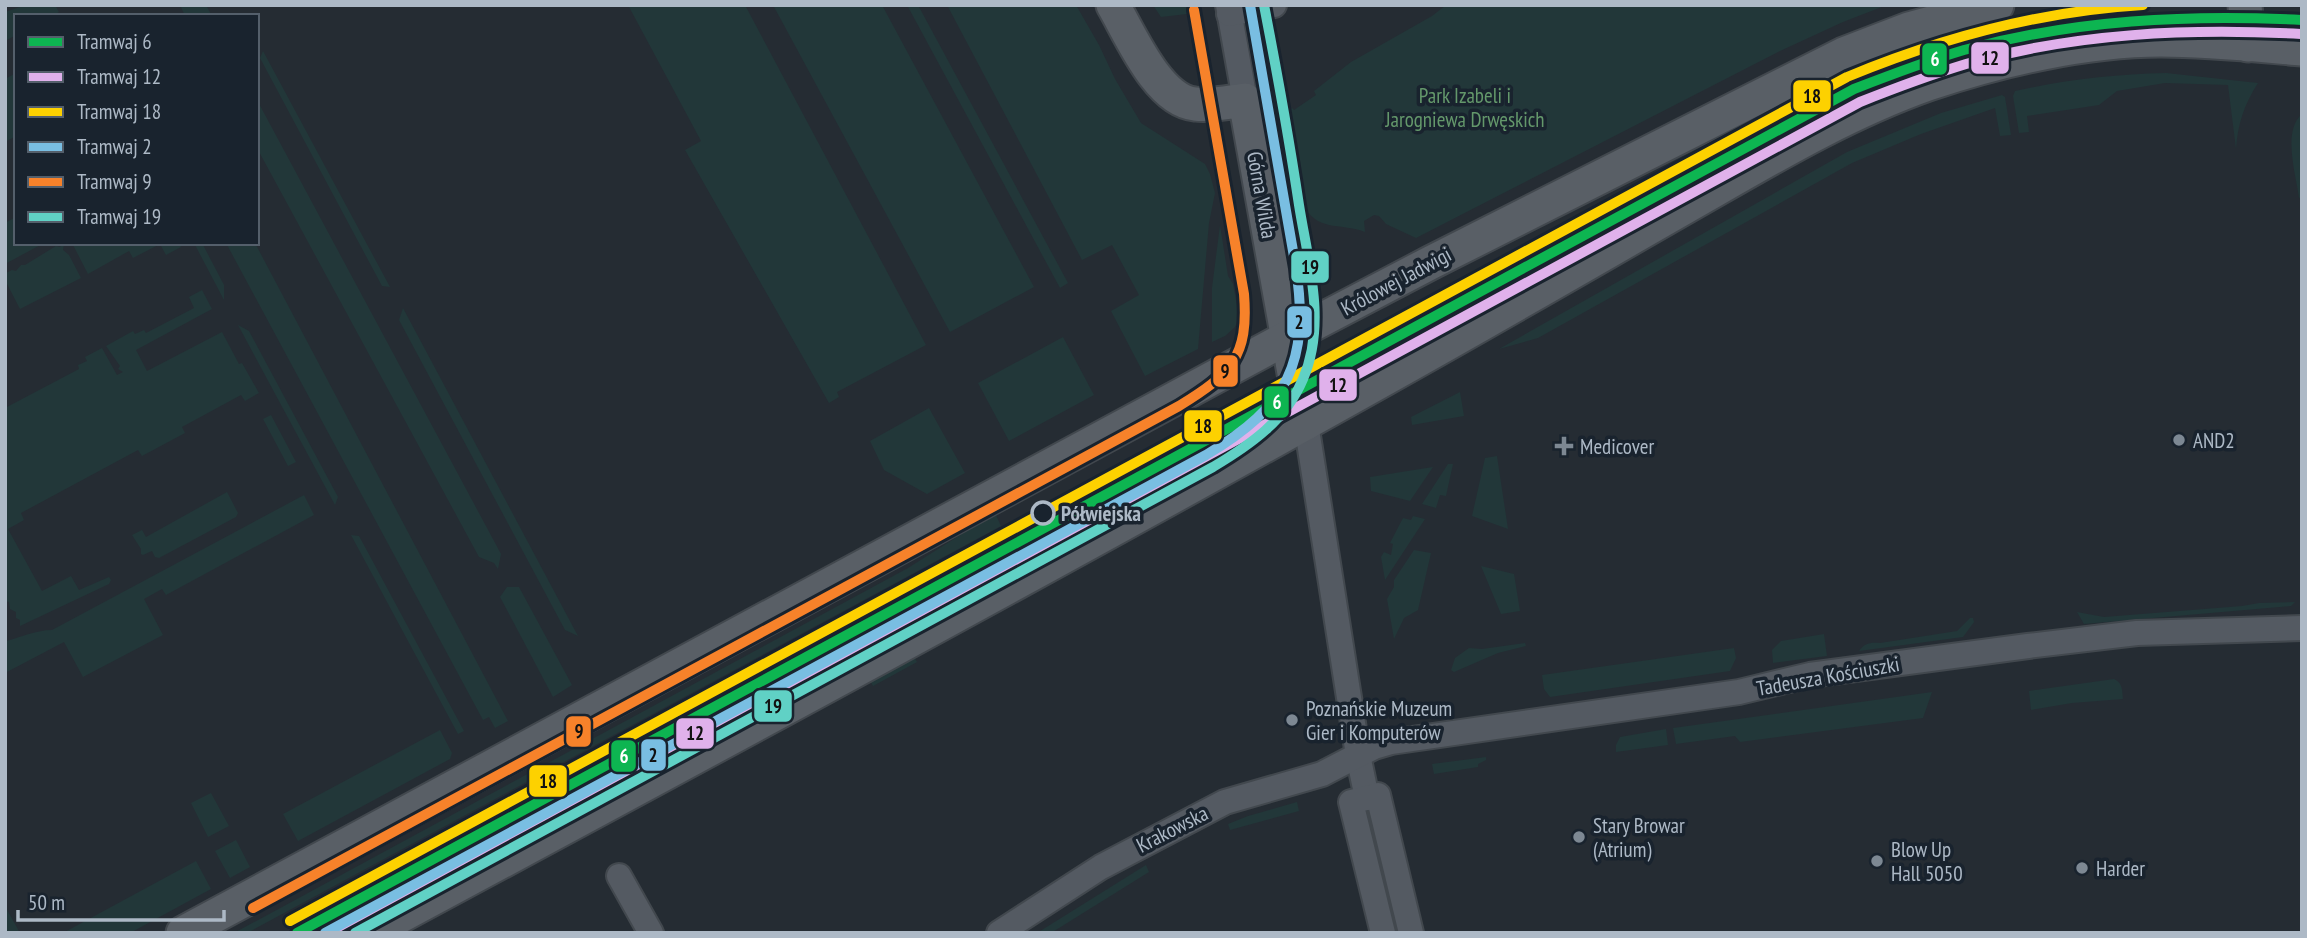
<svg xmlns="http://www.w3.org/2000/svg" width="2307" height="938" font-family="'PT Sans Narrow',sans-serif">
<style>
.green{fill:#223739}
.lines{fill:none;stroke-linecap:round;stroke-linejoin:round}
.street-casing{stroke:#42484e;stroke-width:28}
.secondary-casing{stroke:#42484e;stroke-width:37}
.street{stroke:#545a62;stroke-width:24}
.secondary{stroke:#595f66;stroke-width:33}
.tram-1-casing{stroke:#19232e;stroke-width:16}
.tram-2-casing{stroke:#19232e;stroke-width:16}
.tram-3-casing{stroke:#19232e;stroke-width:16}
.tram-4-casing{stroke:#19232e;stroke-width:16}
.tram-5-casing{stroke:#19232e;stroke-width:16}
.tram-6-casing{stroke:#19232e;stroke-width:16}
.tram-1{stroke:#0db551;stroke-width:10}
.tram-2{stroke:#e0b1eb;stroke-width:10}
.tram-3{stroke:#fdd100;stroke-width:10}
.tram-4{stroke:#79bee2;stroke-width:10}
.tram-5{stroke:#f7822a;stroke-width:10}
.tram-6{stroke:#60d1c5;stroke-width:10}
.poi-dot{fill:#7d8893;stroke:#19232e;stroke-width:2.5}
.stop-dot{fill:#19232e;stroke:#adb9c6;stroke-width:3.5}
.labels{text-anchor:middle;dominant-baseline:central;stroke-width:7;stroke-linejoin:round;paint-order:stroke}
.park-label{font-size:21px;fill:#64986b;stroke:#19232e}
.street-label{font-size:21px;fill:#adb9c6;stroke:#19232e}
.poi-label{font-size:21px;fill:#adb9c6;stroke:#19232e;text-anchor:start}
.stop-label{font-size:21px;font-weight:bold;fill:#adb9c6;stroke:#19232e;text-anchor:start}
.line-badge{stroke:#19232e;stroke-width:2.5}
.badge-label{font-size:19px;text-anchor:middle;font-weight:bold;fill:#fff}
.pale-badge-label{font-size:19px;text-anchor:middle;font-weight:bold;fill:#111}
</style>
<rect width="100%" height="100%" fill="#252c33"/>
<g class="green">
<path d="M26,5H55L59,12L52,16H16V35L5,41V12Z"/>
<path d="M180,5H206L212,16H185Z"/>
<path d="M628,5H745L926,345L837,392L839,397L829,403L685,150L701,141Z"/>
<path d="M773,5H882L1034,287L950,332Z"/>
<path d="M907,5H918L1068,283L1060,288Z"/>
<path d="M947,5H1076L1099,45L1115,79L1141,123L1205,164L1210,174L1215,193L1209,223L1198,349L1145,376L1111,311L1139,295L1112,245L1082,260Z"/>
<path d="M1153,5H1187V14L1161,17Z"/>
<path d="M1446,5H1887L1843,22L1780,51L1416,238L1386,224L1379,216L1374,215L1364,221L1365,232C1339,222 1316,233 1302,202L1288,111L1292,108L1294,110L1316,95L1314,91L1351,62L1432,16Z"/>
<path d="M263,51L390,287L382,286L260,58Z"/>
<path d="M16,73V136L5,142V79Z"/>
<path d="M2166,73L2258,83C2244,105 2238,123 2236,149L2228,85L2165,83L2117,91L2099,105L2027,116L2029,132L2019,133L2013,96L2015,91C2065,80 2114,74 2166,73Z"/>
<path d="M2002,95L2005,97L2011,135L2000,136L1995,108L1921,134L1852,163L1538,338L1499,349L1847,152L1941,113Z"/>
<path d="M257,100L501,554L498,569L494,563L479,557L257,148Z"/>
<path d="M2302,114V197L2299,198C2296,175 2282,131 2302,114Z"/>
<path d="M16,217V243H44L5,264V223Z"/>
<path d="M1220,225L1228,276L1233,284L1239,316L1235,327L1225,336L1212,342V288Z"/>
<path d="M72,243H179L181,247L166,255L160,244L133,258L129,251L88,274Z"/>
<path d="M194,243H202L224,285V300Z"/>
<path d="M226,243H255L508,721L495,728L489,717L483,720Z"/>
<path d="M62,244H64L63,250L69,255L81,278L20,309L5,280L6,273L12,270L16,271L21,265H25L56,246L60,247Z"/>
<path d="M202,290L212,309L136,350L147,371L222,332L239,364L242,363L259,393L245,401L241,395L182,427L185,433L142,456L138,450L21,513L24,520L8,529L42,591L71,576L79,590L109,577L111,580L109,584L20,626V620L16,618V612L10,609L9,602L5,601V408L79,369L78,365L87,361L85,357L102,348L117,375L123,372L118,369L120,366L106,346L133,331L135,334L144,330L146,333L194,308L189,297Z"/>
<path d="M403,308L578,636L565,630L399,320Z"/>
<path d="M1448,317L1450,320L1375,363L1372,361V358Z"/>
<path d="M238,325L249,331L338,497L335,505Z"/>
<path d="M1063,337L1094,395L1009,441L978,383Z"/>
<path d="M1460,392L1464,416L1412,425L1411,417Z"/>
<path d="M929,408L965,473L927,494L884,470L870,441Z"/>
<path d="M271,415L296,462L288,466L263,419Z"/>
<path d="M1497,456L1508,529L1472,516L1485,458Z"/>
<path d="M1448,464H1453L1446,496L1440,495L1436,508L1422,504Z"/>
<path d="M1433,467L1410,501L1371,491L1370,477Z"/>
<path d="M227,492L238,513L236,517L159,558L155,557L152,551L143,555L141,554V549L132,535L142,530L146,537Z"/>
<path d="M304,495L314,515L166,595L162,589L144,599L163,635L83,677L64,642L5,673L6,641C22,637 36,630 52,630Z"/>
<path d="M995,513L1001,526L247,933H234L908,568Z"/>
<path d="M1413,516L1425,519L1385,580L1381,557L1384,552L1391,555L1393,544L1390,543L1403,518L1411,520Z"/>
<path d="M351,535L359,536L365,547L464,731L458,734Z"/>
<path d="M1014,550L1021,562L947,597L323,933H307Z"/>
<path d="M1414,550L1431,553L1418,610L1404,618L1394,639L1387,599L1394,587V580Z"/>
<path d="M1481,566L1514,574L1520,611L1501,614Z"/>
<path d="M507,587H519L572,685L553,697L500,597Z"/>
<path d="M2295,602L2291,606L2084,624L2077,612L2104,617L2242,606L2259,603Z"/>
<path d="M1970,618H1973L1974,622L1963,637L1859,651C1865,643 1870,642 1880,643L1957,631Z"/>
<path d="M1824,634L1827,656L1773,663L1772,650L1781,641Z"/>
<path d="M1525,643L1526,646L1498,653L1454,672L1451,670L1455,658L1469,648L1482,649Z"/>
<path d="M1734,648L1736,658L1730,671L1550,697L1544,689L1542,675Z"/>
<path d="M913,655L917,662L873,686L869,679Z"/>
<path d="M2114,679C2123,683 2122,690 2123,699L2072,703L2031,710L2029,691Z"/>
<path d="M1932,692L1923,718L1740,742L1735,736L1676,744L1673,728Z"/>
<path d="M1666,729L1668,745L1616,752V745L1620,737Z"/>
<path d="M440,730L452,753L450,759L298,841L283,814Z"/>
<path d="M1486,757V760L1478,764V767L1434,774L1432,764Z"/>
<path d="M211,793L229,826L208,837L191,803Z"/>
<path d="M1297,802L1299,811L1230,830L1228,824L1248,816Z"/>
<path d="M236,840L250,867L230,878L215,851Z"/>
<path d="M196,861L211,889L130,933H63Z"/>
<path d="M1146,865L1149,872L1051,933H1037Z"/>
<path d="M5,906L20,933H5Z"/>
</g>
<g class="lines">
<g class="street-casing">
<g id="street">
<path d="M1228,5L1245,100"/>
<path d="M1229,14L1274,5"/>
<path d="M1306,423L1358,755L1367,798"/>
<path d="M619,876L651,933"/>
<path d="M999,933L1101,867L1225,802L1322,774L1374,747L1391,742L1739,692L1810,675L2028,646L2137,633L2302,628"/>
<path d="M1383,933L1351,802L1378,795L1411,933"/>
</g>
</g>
<g class="secondary-casing">
<g id="secondary">
<path d="M1113,5C1130,34 1158,101 1195,104C1212,106 1229,102 1245,100L1296,384L1306,423"/>
<path d="M2245,5L2248,45"/>
<path d="M183,933L1285,339L1432,262L1844,54L1909,29L1997,5"/>
<path d="M369,933C709,750 1049,567 1386,378C1490,320 1593,260 1696,201C1771,158 1846,113 1928,84C1999,60 2086,40 2161,40C2208,40 2255,45 2302,49"/>
</g>
</g>
<use href="#street" class="street"/>
<use href="#secondary" class="secondary"/>
<g class="tram-1-casing">
<path id="tram-1" d="M297,933L1854,89C1890,75 1927,61 1964,50C2075,20 2187,14 2302,20"/>
</g>
<g class="tram-2-casing">
<path id="tram-2" d="M327,933L1860,102C1895,88 1930,75 1966,64C2076,33 2188,28 2301,34"/>
</g>
<g class="tram-3-casing">
<path id="tram-3" d="M290,921L1847,77C1941,38 2041,11 2143,5"/>
</g>
<g class="tram-4-casing">
<path id="tram-4" d="M325,933L1206,455C1288,406 1310,363 1296,268L1250,5"/>
</g>
<g class="tram-5-casing">
<path id="tram-5" d="M253,908L1179,406C1231,374 1249,357 1244,294L1194,10"/>
</g>
<g class="tram-6-casing">
<path id="tram-6" d="M355,933L1213,467C1250,445 1286,420 1303,379C1327,323 1308,262 1299,205C1289,138 1277,72 1264,5"/>
</g>
<use href="#tram-1" class="tram-1"/>
<use href="#tram-2" class="tram-2"/>
<use href="#tram-3" class="tram-3"/>
<use href="#tram-4" class="tram-4"/>
<use href="#tram-5" class="tram-5"/>
<use href="#tram-6" class="tram-6"/>
</g>
<g class="poi-dot">
<circle cx="2179" cy="440" r="7"/>
<path d="M1560.5 435.5h7v7h7v7h-7v7h-7v-7h-7v-7h7z"/>
<circle cx="1292" cy="720" r="7"/>
<circle cx="1579" cy="837" r="7"/>
<circle cx="1877" cy="861" r="7"/>
<circle cx="2082" cy="868" r="7"/>
</g>
<circle class="stop-dot" cx="1043" cy="513" r="11"/>
<g class="labels">
<g class="park-label">
<text x="1465" y="95">Park Izabeli i<tspan x="1465" dy="24">Jarogniewa Drwęskich</tspan></text>
</g>
<g class="street-label">
<text transform="translate(1262 195) rotate(80)">Górna Wilda</text>
<text transform="translate(1396 281) rotate(-28)">Królowej Jadwigi</text>
<text transform="translate(1828 676) rotate(-10)">Tadeusza Kościuszki</text>
<text transform="translate(1172 829) rotate(-27)">Krakowska</text>
</g>
<g class="poi-label">
<text x="2193" y="440">AND2</text>
<text x="1580" y="446">Medicover</text>
<text x="1306" y="708">Poznańskie Muzeum<tspan x="1306" dy="24">Gier i Komputerów</tspan></text>
<text x="1593" y="825">Stary Browar<tspan x="1593" dy="24">(Atrium)</tspan></text>
<text x="1891" y="849">Blow Up<tspan x="1891" dy="24">Hall 5050</tspan></text>
<text x="2096" y="868">Harder</text>
</g>
<g class="stop-label">
<text x="1061" y="513">Półwiejska</text>
</g>
</g>
<g class="line-badge">
<rect x="1970" y="41" width="40" height="34" rx="7" fill="#e0b1eb"/>
<rect x="1921" y="42" width="27" height="34" rx="7" fill="#0db551"/>
<rect x="1792" y="79" width="40" height="34" rx="7" fill="#fdd100"/>
<rect x="1290" y="250" width="40" height="34" rx="7" fill="#60d1c5"/>
<rect x="1286" y="305" width="27" height="34" rx="7" fill="#79bee2"/>
<rect x="1212" y="354" width="27" height="34" rx="7" fill="#f7822a"/>
<rect x="1318" y="368" width="40" height="34" rx="7" fill="#e0b1eb"/>
<rect x="1263" y="385" width="27" height="34" rx="7" fill="#0db551"/>
<rect x="1183" y="409" width="40" height="34" rx="7" fill="#fdd100"/>
<rect x="753" y="689" width="40" height="34" rx="7" fill="#60d1c5"/>
<rect x="565" y="715" width="27" height="33" rx="7" fill="#f7822a"/>
<rect x="675" y="717" width="40" height="33" rx="7" fill="#e0b1eb"/>
<rect x="640" y="738" width="27" height="34" rx="7" fill="#79bee2"/>
<rect x="610" y="739" width="27" height="34" rx="7" fill="#0db551"/>
<rect x="528" y="764" width="40" height="34" rx="7" fill="#fdd100"/>
</g>
<g class="badge-label">
<text x="1935" y="66">6</text>
<text x="1277" y="409">6</text>
<text x="624" y="763">6</text>
</g>
<g class="pale-badge-label">
<text x="1990" y="65">12</text>
<text x="1812" y="103">18</text>
<text x="1310" y="274">19</text>
<text x="1299" y="329">2</text>
<text x="1225" y="378">9</text>
<text x="1338" y="392">12</text>
<text x="1203" y="433">18</text>
<text x="773" y="713">19</text>
<text x="579" y="738">9</text>
<text x="695" y="740">12</text>
<text x="653" y="762">2</text>
<text x="548" y="788">18</text>
</g>
<rect width="2307" height="938" fill="none" stroke="#adb9c6" stroke-width="14"/>
<rect x="14" y="14" width="245" height="231" fill="#19232e" stroke="#545f6b" stroke-width="2"/>
<rect x="28" y="37" width="35" height="10" fill="#0db551" stroke="#545f6b" stroke-width="2"/>
<text x="77" y="49" font-size="21" fill="#adb9c6">Tramwaj 6</text>
<rect x="28" y="72" width="35" height="10" fill="#e0b1eb" stroke="#545f6b" stroke-width="2"/>
<text x="77" y="84" font-size="21" fill="#adb9c6">Tramwaj 12</text>
<rect x="28" y="107" width="35" height="10" fill="#fdd100" stroke="#545f6b" stroke-width="2"/>
<text x="77" y="119" font-size="21" fill="#adb9c6">Tramwaj 18</text>
<rect x="28" y="142" width="35" height="10" fill="#79bee2" stroke="#545f6b" stroke-width="2"/>
<text x="77" y="154" font-size="21" fill="#adb9c6">Tramwaj 2</text>
<rect x="28" y="177" width="35" height="10" fill="#f7822a" stroke="#545f6b" stroke-width="2"/>
<text x="77" y="189" font-size="21" fill="#adb9c6">Tramwaj 9</text>
<rect x="28" y="212" width="35" height="10" fill="#60d1c5" stroke="#545f6b" stroke-width="2"/>
<text x="77" y="224" font-size="21" fill="#adb9c6">Tramwaj 19</text>
<path d="M18 910v10h206v-10" fill="none" stroke="#adb9c6" stroke-width="3.5"/>
<text x="28" y="910" font-size="21" fill="#adb9c6" stroke="#19232e" stroke-width="5" paint-order="stroke">50 m</text>
</svg>
